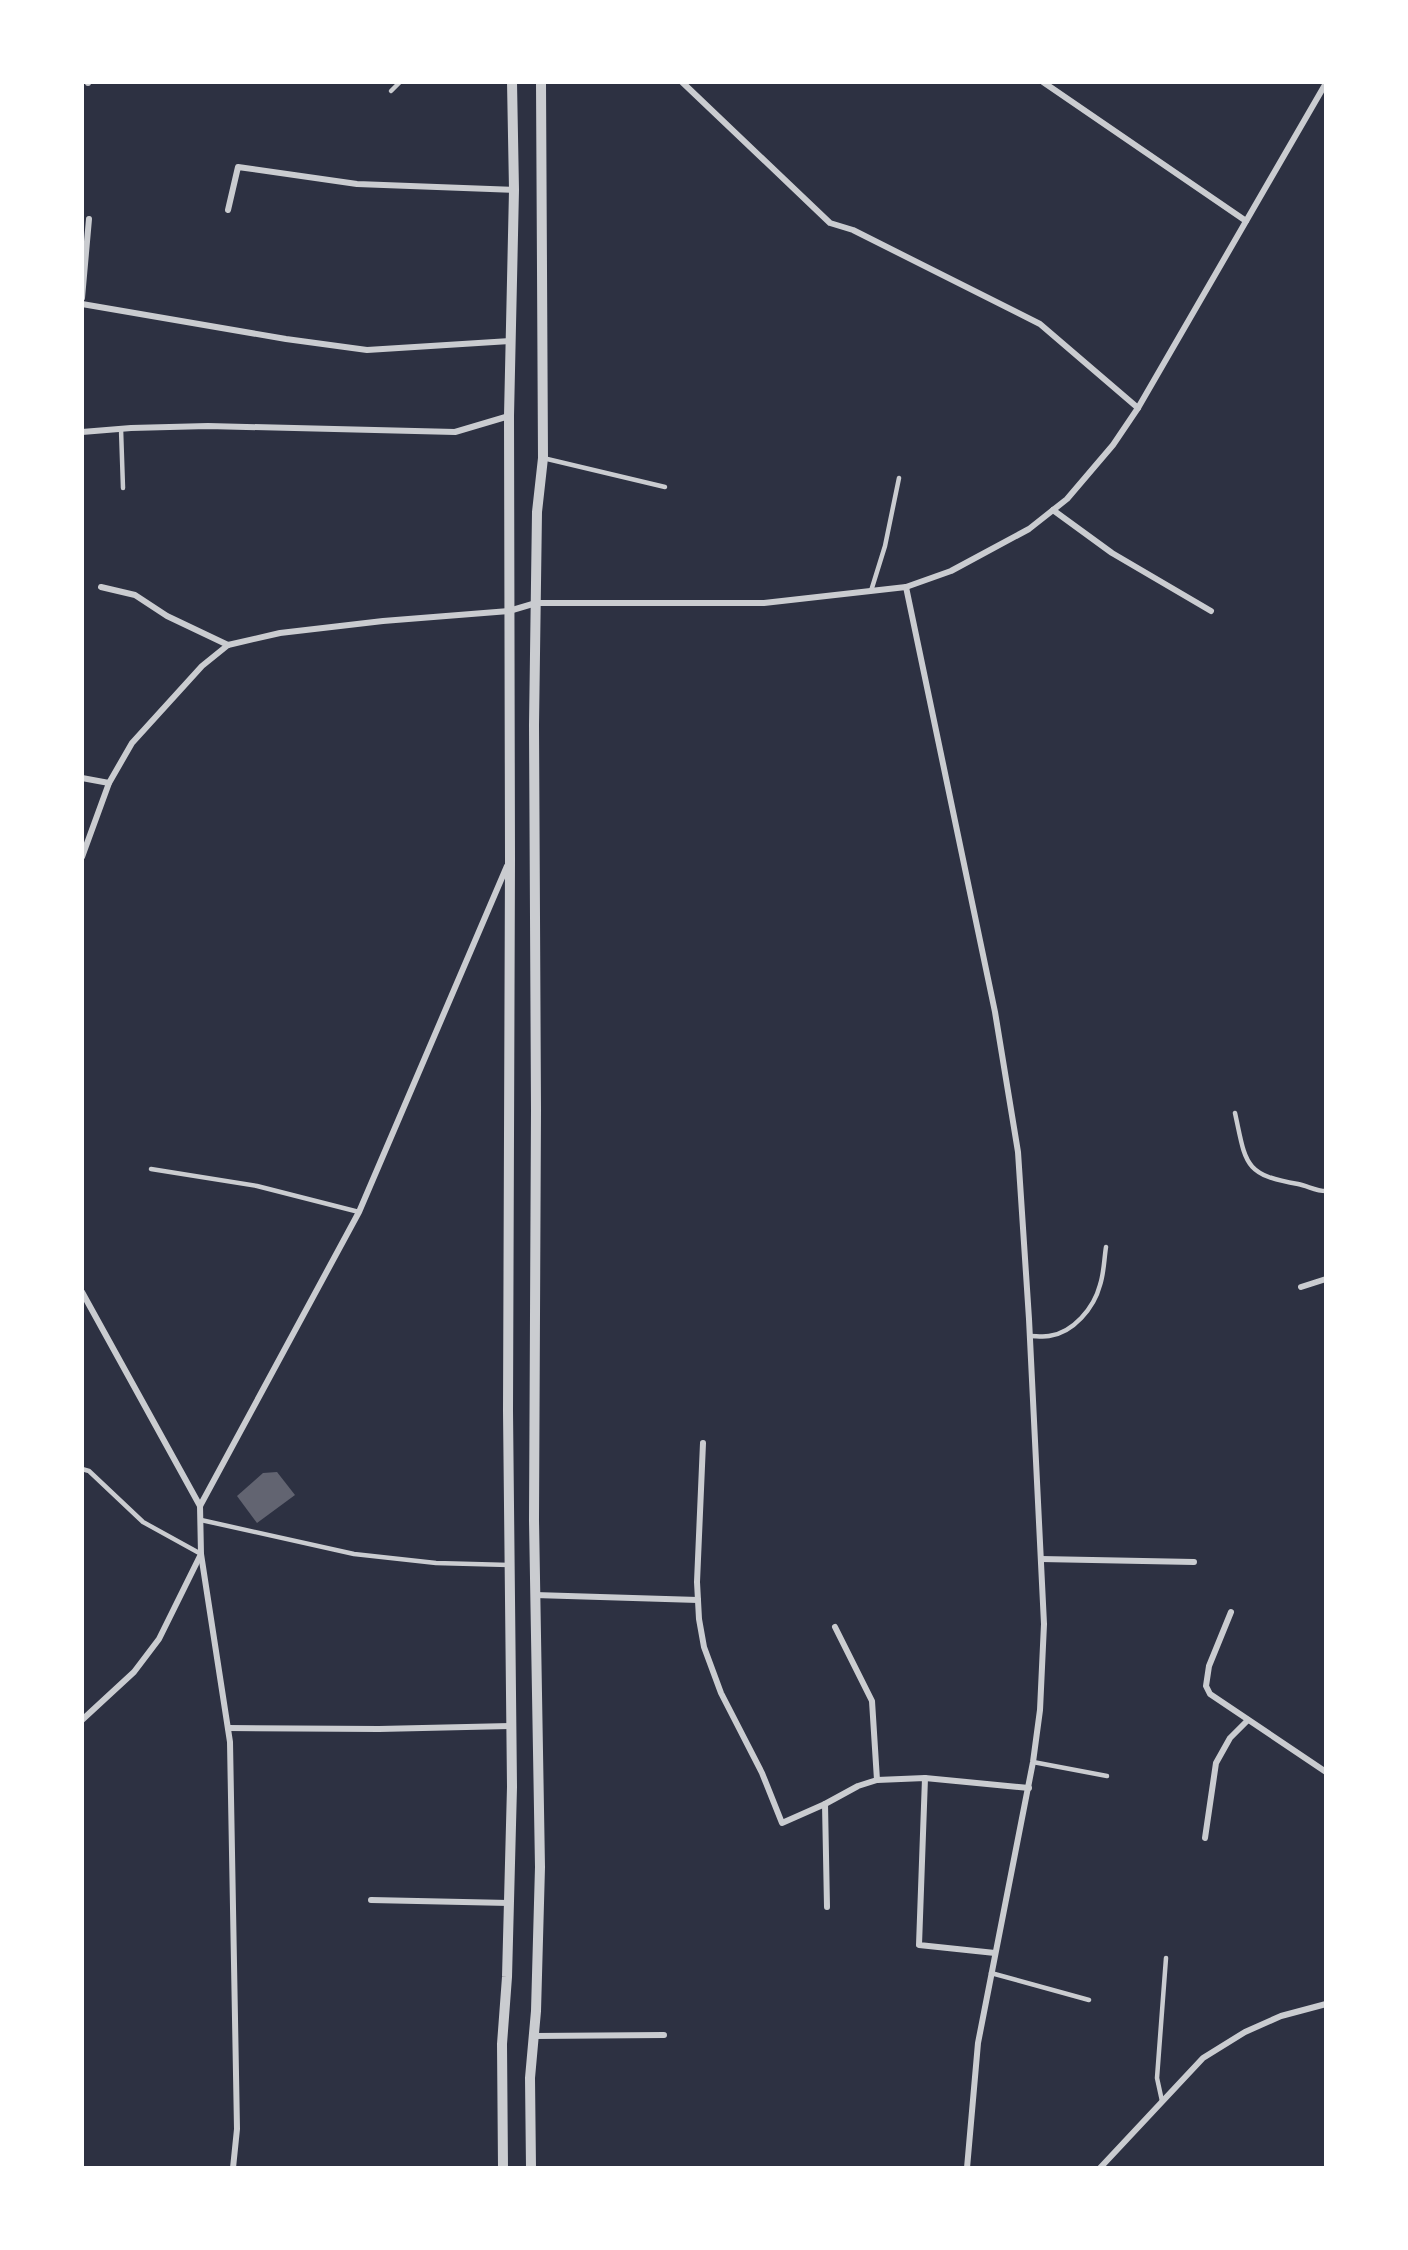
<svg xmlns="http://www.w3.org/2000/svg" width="1408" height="2250" font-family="Manrope,sans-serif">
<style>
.building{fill:#626471}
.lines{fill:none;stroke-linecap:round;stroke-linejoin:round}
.service{stroke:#caccd0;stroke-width:4.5}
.minor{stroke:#caccd0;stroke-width:6}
.tertiary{stroke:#caccd0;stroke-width:10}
</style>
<rect width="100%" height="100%" fill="#2d3142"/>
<path class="building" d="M277,1472L295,1495L257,1523L237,1496L263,1473Z"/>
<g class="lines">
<g class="service">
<path d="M391,91L400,82"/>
<path d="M121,429L123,488"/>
<path d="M543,458L665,487"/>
<path d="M871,591L885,546L899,478"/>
<path d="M1235,1113C1246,1163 1243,1175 1298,1184C1308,1186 1316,1191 1326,1191"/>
<path d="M151,1169L257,1186L359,1212"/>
<path d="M1030,1336C1036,1336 1043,1337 1049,1336C1073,1333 1094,1308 1100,1285C1104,1273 1104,1260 1106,1247"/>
<path d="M82,1469L89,1471L143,1522L201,1554"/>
<path d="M201,1520L354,1554L436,1563L509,1565"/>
<path d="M1033,1762L1107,1776"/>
<path d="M991,1973L1089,2000"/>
<path d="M1162,2101L1157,2078L1166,1958"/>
</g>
<g class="minor">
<path d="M682,82L830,223L853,230L1040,324L1138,408"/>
<path d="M1043,82L1246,221"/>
<path d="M88,83V82"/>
<path d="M228,210L238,167L357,184L514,190"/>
<path d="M82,298L89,219"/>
<path d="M82,304L286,339L367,350L511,341"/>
<path d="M82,432L131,428L208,426L455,432L509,416"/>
<path d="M1053,510L1112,553L1211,611"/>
<path d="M101,587L135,595L167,616L228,645"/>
<path d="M906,587L995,1012L1018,1152L1029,1319L1044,1624L1040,1710L1033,1762L978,2043L967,2168"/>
<path d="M82,778L109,783"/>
<path d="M82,857L109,783L132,743L202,666L228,645L280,633L383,621L509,611L536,603H764L906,587L951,571L1029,529L1067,499L1113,445L1138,408L1326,83"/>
<path d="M1301,1287L1326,1279"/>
<path d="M82,1292L200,1506"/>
<path d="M703,1443L697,1582L699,1619L704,1647L721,1693L762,1773L782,1823L825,1804L858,1786L877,1780L925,1778L1029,1788"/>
<path d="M201,1554L230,1742L237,2129L233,2168"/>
<path d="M1041,1559L1194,1562"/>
<path d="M535,1595L698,1600"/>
<path d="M1231,1612L1209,1666L1206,1686L1210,1694L1326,1772"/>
<path d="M835,1627L872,1701L877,1780"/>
<path d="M82,1720L134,1672L159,1639L201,1554L200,1506L359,1212L507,866"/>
<path d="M228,1728L379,1729L512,1726"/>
<path d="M925,1778L919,1945L995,1953"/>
<path d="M825,1804L827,1907"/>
<path d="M1205,1838L1216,1763L1230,1738L1248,1720"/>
<path d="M371,1900L509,1903"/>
<path d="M534,2036L664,2035"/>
<path d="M1100,2168L1203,2058L1245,2032L1281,2016L1326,2004"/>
</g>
<g class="tertiary">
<path d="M503,2168L502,2044L507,1977L512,1787L508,1411L510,860L509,416L514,190L512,82"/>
<path d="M531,2168L530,2078L536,2011L540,1867L534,1520L536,1110L534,725L537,512L543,458L541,82"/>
</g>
</g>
<rect width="1408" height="2250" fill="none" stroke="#ffffff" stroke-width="168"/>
</svg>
